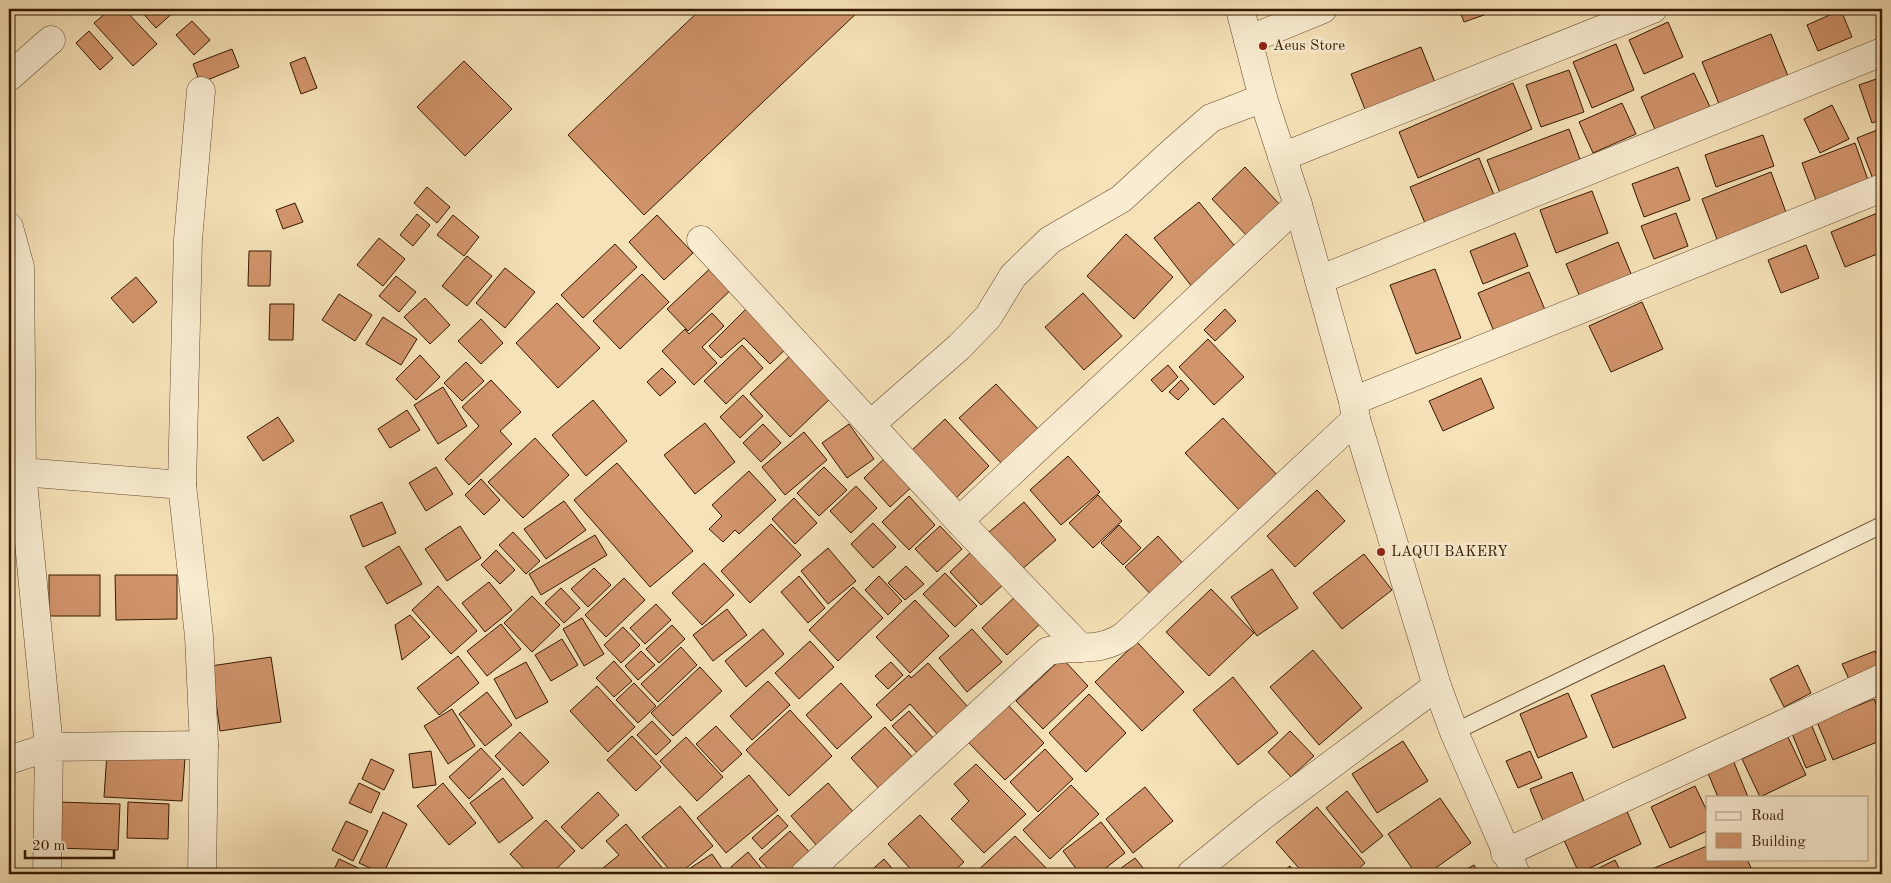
<svg xmlns="http://www.w3.org/2000/svg" width="1891" height="883" font-family="'Old Standard TT',serif">
<style>
.building{fill:#d1946b;stroke:#351801}
.lines{fill:none;stroke-linecap:round;stroke-linejoin:round}
.service-casing{stroke:#654a2f;stroke-width:18}
.minor-casing{stroke:#654a2f;stroke-width:29}
.tertiary-casing{stroke:#654a2f;stroke-width:29}
.service{stroke:#f9ecd1;stroke-width:16}
.minor{stroke:#f9ecd1;stroke-width:28}
.tertiary{stroke:#f9ecd1;stroke-width:28}
.poi-dot{fill:#8f2418;stroke:#f9ecd1;stroke-width:2}
.labels{text-anchor:middle;dominant-baseline:central;stroke-width:5;stroke-linejoin:round;paint-order:stroke}
.poi-label{font-size:15px;fill:#351801;stroke:#f9ecd1;text-anchor:start}
</style>
<rect width="100%" height="100%" fill="#f6e2b8"/>
<filter id="stains"><feTurbulence type="fractalNoise" baseFrequency=".004" numOctaves="4"/><feColorMatrix values="0 0 0 0 .2 0 0 0 0 .09 0 0 0 0 .02 0 0 0 .5 -.17"/></filter>
<radialGradient id="worn" r=".72"><stop offset=".6" stop-color="#630" stop-opacity="0"/><stop offset="1" stop-color="#630" stop-opacity=".3"/></radialGradient>
<g class="building">
<path d="M111,9H124L157,44L133,66L94,23Z"/>
<path d="M139,9H177L156,28Z"/>
<path d="M701,9H861L644,215L568,135Z"/>
<path d="M1459,9H1501L1464,22Z"/>
<path d="M1841,10L1852,37L1818,51L1807,25Z"/>
<path d="M192,21L210,40L194,55L176,35Z"/>
<path d="M1668,22L1683,57L1644,74L1629,40Z"/>
<path d="M89,31L113,58L100,70L76,43Z"/>
<path d="M1771,34L1788,76L1719,104L1702,62Z"/>
<path d="M1616,44L1634,90L1592,108L1573,62Z"/>
<path d="M1421,47L1438,90L1368,117L1351,74Z"/>
<path d="M232,49L239,67L200,83L193,64Z"/>
<path d="M305,57L317,88L301,94L290,63Z"/>
<path d="M464,61L512,109L465,156L417,107Z"/>
<path d="M1569,70L1584,112L1541,127L1526,85Z"/>
<path d="M1694,73L1711,109L1657,134L1641,97Z"/>
<path d="M1882,77V119L1872,123L1859,85Z"/>
<path d="M1513,83L1532,129L1418,178L1399,132Z"/>
<path d="M1622,103L1636,134L1593,153L1579,122Z"/>
<path d="M1832,105L1849,139L1820,153L1804,119Z"/>
<path d="M1882,128V175L1873,179L1857,138Z"/>
<path d="M1569,129L1581,162L1500,193L1487,160Z"/>
<path d="M1763,135L1774,166L1716,187L1705,155Z"/>
<path d="M1855,143L1869,183L1817,203L1802,163Z"/>
<path d="M1479,158L1494,195L1425,223L1410,187Z"/>
<path d="M1245,167L1282,207L1249,238L1212,199Z"/>
<path d="M1678,167L1690,200L1644,217L1632,184Z"/>
<path d="M1771,172L1787,215L1718,242L1702,199Z"/>
<path d="M427,187L450,207L437,223L414,203Z"/>
<path d="M1592,191L1608,233L1556,253L1540,210Z"/>
<path d="M1199,202L1242,255L1196,292L1154,238Z"/>
<path d="M295,203L303,222L283,229L276,210Z"/>
<path d="M1880,212L1882,216V252L1845,267L1831,232Z"/>
<path d="M1676,213L1688,246L1654,259L1641,226Z"/>
<path d="M417,214L430,225L413,246L400,235Z"/>
<path d="M453,215L479,237L464,256L437,235Z"/>
<path d="M657,215L693,253L664,280L629,242Z"/>
<path d="M1515,233L1528,266L1483,284L1470,251Z"/>
<path d="M1126,234L1173,277L1134,319L1087,276Z"/>
<path d="M379,238L405,259L383,286L357,265Z"/>
<path d="M1618,242L1632,276L1580,297L1566,264Z"/>
<path d="M615,244L637,267L583,318L561,295Z"/>
<path d="M1806,245L1819,278L1781,293L1768,260Z"/>
<path d="M249,251H271L270,286H248Z"/>
<path d="M467,256L492,276L467,306L442,286Z"/>
<path d="M717,262L737,284L688,331L667,309Z"/>
<path d="M505,268L535,292L505,328L476,303Z"/>
<path d="M1435,269L1461,338L1416,354L1390,285Z"/>
<path d="M1529,272L1546,312L1495,334L1478,293Z"/>
<path d="M642,274L669,302L620,349L593,321Z"/>
<path d="M396,276L416,292L399,312L379,296Z"/>
<path d="M136,277L157,302L133,323L111,298Z"/>
<path d="M1083,293L1122,336L1084,370L1045,327Z"/>
<path d="M339,294L372,315L355,341L322,320Z"/>
<path d="M425,298L450,325L430,344L404,317Z"/>
<path d="M1642,302L1663,349L1611,372L1589,326Z"/>
<path d="M557,303L600,348L558,388L516,343Z"/>
<path d="M270,304H294L293,340H269Z"/>
<path d="M751,304L790,345L770,364L744,338L721,358L709,346Z"/>
<path d="M1225,309L1236,321L1215,341L1204,330Z"/>
<path d="M712,313L724,326L702,347L717,363L694,385L662,351L685,329L689,334Z"/>
<path d="M383,317L417,339L401,365L366,344Z"/>
<path d="M481,319L503,343L481,364L458,341Z"/>
<path d="M1208,339L1244,377L1214,405L1179,367Z"/>
<path d="M742,345L763,368L726,404L704,381Z"/>
<path d="M792,354L833,396L790,437L750,394Z"/>
<path d="M420,355L440,377L416,400L396,379Z"/>
<path d="M466,362L484,381L462,401L444,383Z"/>
<path d="M1168,365L1178,377L1162,392L1151,380Z"/>
<path d="M662,368L676,382L660,396L647,382Z"/>
<path d="M1481,378L1494,408L1443,431L1429,401Z"/>
<path d="M491,380L521,412L500,431L512,444L469,485L445,459L479,426L462,407Z"/>
<path d="M1181,380L1189,389L1178,400L1169,392Z"/>
<path d="M996,384L1039,430L1002,464L959,418Z"/>
<path d="M443,387L467,426L438,444L414,405Z"/>
<path d="M743,395L763,416L740,438L720,417Z"/>
<path d="M593,400L627,441L586,476L552,435Z"/>
<path d="M407,410L420,430L390,448L378,429Z"/>
<path d="M278,417L294,441L263,461L247,437Z"/>
<path d="M1223,418L1280,478L1242,513L1185,453Z"/>
<path d="M945,419L989,466L956,498L911,451Z"/>
<path d="M705,423L735,462L695,494L664,455Z"/>
<path d="M763,424L781,443L761,462L743,443Z"/>
<path d="M849,424L874,459L847,478L822,443Z"/>
<path d="M804,432L827,460L785,495L762,467Z"/>
<path d="M535,438L569,475L523,518L488,482Z"/>
<path d="M888,455L915,484L890,507L864,478Z"/>
<path d="M1068,456L1100,492L1061,525L1030,490Z"/>
<path d="M617,463L693,551L650,587L574,500Z"/>
<path d="M436,467L453,494L426,511L409,483Z"/>
<path d="M824,467L847,490L819,516L797,493Z"/>
<path d="M749,471L776,500L739,534L735,530L723,542L709,529L722,516L712,505Z"/>
<path d="M481,479L500,500L484,515L465,495Z"/>
<path d="M856,486L877,508L851,533L830,511Z"/>
<path d="M1317,490L1345,521L1295,567L1267,536Z"/>
<path d="M1098,495L1122,521L1093,548L1069,523Z"/>
<path d="M909,496L935,525L909,550L882,522Z"/>
<path d="M794,498L817,523L795,544L772,519Z"/>
<path d="M564,501L586,530L546,559L524,529Z"/>
<path d="M382,502L396,533L363,547L350,516Z"/>
<path d="M1024,502L1056,540L1021,570L989,532Z"/>
<path d="M873,523L896,547L873,568L851,544Z"/>
<path d="M771,524L801,555L750,603L721,571Z"/>
<path d="M1119,525L1141,548L1123,565L1101,543Z"/>
<path d="M460,526L481,558L447,581L425,549Z"/>
<path d="M940,526L962,549L937,572L915,549Z"/>
<path d="M513,532L540,561L526,574L499,545Z"/>
<path d="M595,535L607,555L541,595L529,574Z"/>
<path d="M1158,536L1190,571L1157,601L1125,567Z"/>
<path d="M399,546L422,584L387,604L365,567Z"/>
<path d="M828,548L856,581L828,604L801,571Z"/>
<path d="M496,550L515,570L500,584L481,565Z"/>
<path d="M973,550L1005,583L981,605L950,572Z"/>
<path d="M1364,554L1392,590L1342,629L1313,593Z"/>
<path d="M704,563L734,595L702,625L672,593Z"/>
<path d="M906,566L924,584L905,600L888,583Z"/>
<path d="M594,568L611,585L588,607L571,589Z"/>
<path d="M1272,569L1298,608L1257,636L1231,597Z"/>
<path d="M945,573L977,606L955,627L923,594Z"/>
<rect x="49" y="575" width="51" height="41"/>
<path d="M115,575H177V619L116,620Z"/>
<path d="M799,576L825,608L808,623L781,592Z"/>
<path d="M879,576L902,601L888,615L865,590Z"/>
<path d="M624,578L645,600L606,637L585,615Z"/>
<path d="M489,582L512,610L485,632L462,603Z"/>
<path d="M438,586L477,631L451,654L412,610Z"/>
<path d="M853,587L883,618L838,661L809,630Z"/>
<path d="M561,588L580,608L564,623L545,603Z"/>
<path d="M1211,589L1254,633L1209,676L1166,632Z"/>
<path d="M1019,593L1044,620L1007,655L982,628Z"/>
<path d="M532,596L560,625L532,652L504,623Z"/>
<path d="M915,600L949,636L910,673L876,637Z"/>
<path d="M656,604L671,620L645,644L630,628Z"/>
<path d="M727,609L747,635L713,661L693,635Z"/>
<path d="M410,615L430,637L402,660L395,625Z"/>
<path d="M582,618L604,654L584,666L563,629Z"/>
<path d="M501,624L521,649L487,676L467,651Z"/>
<path d="M672,625L685,639L659,663L646,649Z"/>
<path d="M623,627L640,645L621,663L604,645Z"/>
<path d="M763,629L784,654L746,687L725,661Z"/>
<path d="M972,629L1002,662L967,692L939,658Z"/>
<path d="M562,639L578,665L551,681L535,655Z"/>
<path d="M810,641L834,667L799,699L775,673Z"/>
<path d="M1137,642L1184,692L1142,731L1095,682Z"/>
<path d="M681,647L697,665L658,702L641,684Z"/>
<path d="M1313,650L1362,708L1319,745L1270,687Z"/>
<path d="M641,651L655,665L638,680L625,666Z"/>
<path d="M1875,651L1882,669L1852,686L1842,664Z"/>
<path d="M458,656L479,683L439,715L417,688Z"/>
<path d="M271,657L281,722L220,731L211,666Z"/>
<path d="M1062,658L1088,686L1043,729L1016,701Z"/>
<path d="M614,661L632,681L614,697L596,678Z"/>
<path d="M526,662L548,702L516,719L494,679Z"/>
<path d="M891,662L903,675L888,689L875,676Z"/>
<path d="M928,663L969,708L939,736L910,704L891,721L876,705L909,675L911,678Z"/>
<path d="M1664,665L1686,718L1613,748L1591,695Z"/>
<path d="M1798,665L1811,693L1784,707L1770,679Z"/>
<path d="M700,667L722,691L673,736L651,713Z"/>
<path d="M1233,677L1278,733L1238,765L1193,710Z"/>
<path d="M768,681L790,705L752,740L730,716Z"/>
<path d="M634,683L656,706L638,723L616,700Z"/>
<path d="M841,683L872,717L837,749L806,715Z"/>
<path d="M597,686L635,727L608,752L570,711Z"/>
<path d="M487,692L512,725L485,746L459,714Z"/>
<path d="M1568,693L1587,737L1538,758L1520,714Z"/>
<path d="M1089,694L1126,733L1086,772L1049,733Z"/>
<path d="M1874,699L1882,719V740L1833,760L1817,722Z"/>
<path d="M1006,703L1044,743L1005,780L967,741Z"/>
<path d="M452,709L475,746L448,764L424,726Z"/>
<path d="M790,710L832,756L789,796L746,750Z"/>
<path d="M909,711L936,741L920,756L892,726Z"/>
<path d="M652,721L671,741L656,755L637,735Z"/>
<path d="M1811,724L1826,760L1806,768L1791,731Z"/>
<path d="M716,726L742,754L722,772L696,744Z"/>
<path d="M885,727L918,763L884,794L851,758Z"/>
<path d="M1290,731L1314,756L1291,777L1268,752Z"/>
<path d="M520,732L549,762L523,786L495,756Z"/>
<path d="M632,736L661,767L636,791L607,760Z"/>
<path d="M686,737L723,777L697,801L660,761Z"/>
<path d="M1788,737L1806,775L1760,797L1742,759Z"/>
<path d="M1403,741L1428,781L1377,813L1352,774Z"/>
<path d="M481,748L501,769L469,799L449,777Z"/>
<path d="M1045,749L1073,779L1038,812L1010,782Z"/>
<path d="M431,751L436,785L413,788L409,754Z"/>
<path d="M1530,751L1542,778L1518,788L1506,761Z"/>
<path d="M107,753L185,758L182,801L104,797Z"/>
<path d="M371,759L394,770L384,790L362,779Z"/>
<path d="M1733,760L1748,797H1718L1707,771Z"/>
<path d="M976,764L1026,814L984,853L951,819L969,801L954,784Z"/>
<path d="M1572,772L1586,806L1544,823L1530,789Z"/>
<path d="M749,775L778,810L726,853L697,818Z"/>
<path d="M503,778L533,818L499,843L470,803Z"/>
<path d="M359,783L380,793L371,813L349,803Z"/>
<path d="M443,783L476,823L449,845L417,806Z"/>
<path d="M828,783L855,814L818,847L791,816Z"/>
<path d="M1071,785L1099,814L1050,859L1023,830Z"/>
<path d="M1695,786L1707,811V831L1670,848L1651,807Z"/>
<path d="M1145,787L1173,821L1133,853L1106,819Z"/>
<path d="M1347,791L1383,836L1362,853L1326,808Z"/>
<path d="M598,792L619,815L582,849L561,827Z"/>
<path d="M1440,798L1471,843L1427,874H1416L1388,834Z"/>
<path d="M58,802L120,804L118,850L56,848Z"/>
<path d="M128,802L169,804L168,839L127,838Z"/>
<path d="M680,806L713,846L679,874H673L642,837Z"/>
<path d="M1317,807L1365,863L1353,874H1304L1276,842Z"/>
<path d="M1626,809L1641,844L1579,873L1563,838Z"/>
<path d="M383,812L407,824L383,874L359,863Z"/>
<path d="M778,815L788,826L762,849L752,838Z"/>
<path d="M920,815L964,862L951,874H915L888,844Z"/>
<path d="M546,820L575,851L551,874H529L510,854Z"/>
<path d="M346,821L368,831L353,861L332,850Z"/>
<path d="M1101,822L1125,853L1098,874H1080L1063,851Z"/>
<path d="M626,824L664,870L658,874H600L598,872L619,855L606,841Z"/>
<path d="M790,831L812,855L790,874H773L759,859Z"/>
<path d="M1015,836L1052,874H976L975,873Z"/>
<path d="M1707,846V859H1747L1752,870L1741,874H1640Z"/>
<path d="M748,852L766,874H737L731,867Z"/>
<path d="M712,854L726,874H681Z"/>
<path d="M1135,858L1148,874H1113Z"/>
<path d="M339,859L371,874H332Z"/>
<path d="M884,859L897,874H867Z"/>
<path d="M1615,860L1622,874H1587Z"/>
<path d="M1474,865L1479,874H1458Z"/>
<path d="M1290,866L1296,874H1279Z"/>
</g>
<g class="lines">
<g class="service-casing">
<path id="service" d="M1454,732L1882,525"/>
</g>
<g class="minor-casing">
<g id="minor">
<path d="M1248,40L1323,9"/>
<path d="M9,77L51,40"/>
<path d="M1282,157L1653,9"/>
<path d="M9,227L20,267L22,472"/>
<path d="M701,240L959,521L1081,648"/>
<path d="M1319,280L1882,52"/>
<path d="M1353,401L1882,188"/>
<path d="M871,424L959,347L988,317L1013,276L1050,240L1121,199L1170,154L1211,118L1263,98"/>
<path d="M182,485L188,240L201,91"/>
<path d="M959,521L1298,205"/>
<path d="M9,760L49,747L204,745L199,636L182,485L22,472L49,747L47,874"/>
<path d="M1505,853L1882,678"/>
<path d="M202,874L204,745"/>
<path d="M805,874L1048,651C1077,644 1099,654 1125,635L1356,419"/>
<path d="M1191,874L1265,814L1437,686"/>
</g>
</g>
<g class="tertiary-casing">
<path id="tertiary" d="M1240,9L1263,98L1298,205L1353,401L1356,419L1437,686L1454,732L1516,874"/>
</g>
<use href="#service" class="service"/>
<use href="#minor" class="minor"/>
<use href="#tertiary" class="tertiary"/>
</g>
<g class="poi-dot">
<circle cx="1263" cy="46" r="5"/>
<circle cx="1381" cy="552" r="5"/>
</g>
<g class="labels">
<g class="poi-label">
<text x="1273" y="46">Aeus Store</text>
<text x="1391" y="552">LAQUI BAKERY</text>
</g>
</g>
<rect width="1891" height="883" fill="none" stroke="#f6e2b8" stroke-width="30"/>
<rect x="10" y="10" width="1871" height="863" fill="none" stroke="#351801" stroke-width="2.5"/>
<rect x="15" y="15" width="1861" height="853" fill="none" stroke="#351801"/>
<rect x="1706" y="796" width="162" height="65" fill="#f9ecd1" stroke="#ab977e"/>
<rect x="1716" y="812" width="25" height="8" fill="#f9ecd1" stroke="#ab977e"/>
<text x="1751" y="820" font-size="15" fill="#351801">Road</text>
<rect x="1716" y="833" width="25" height="15" fill="#d1946b" stroke="#ab977e"/>
<text x="1751" y="846" font-size="15" fill="#351801">Building</text>
<path d="M25 850v8h89v-8" fill="none" stroke="#351801" stroke-width="2.5"/>
<text x="32" y="850" font-size="15" fill="#351801" stroke="#f9ecd1" stroke-width="4" paint-order="stroke">20 m</text>
<rect width="100%" height="100%" filter="url(#stains)"/>
<rect width="100%" height="100%" fill="url(#worn)"/>
</svg>
